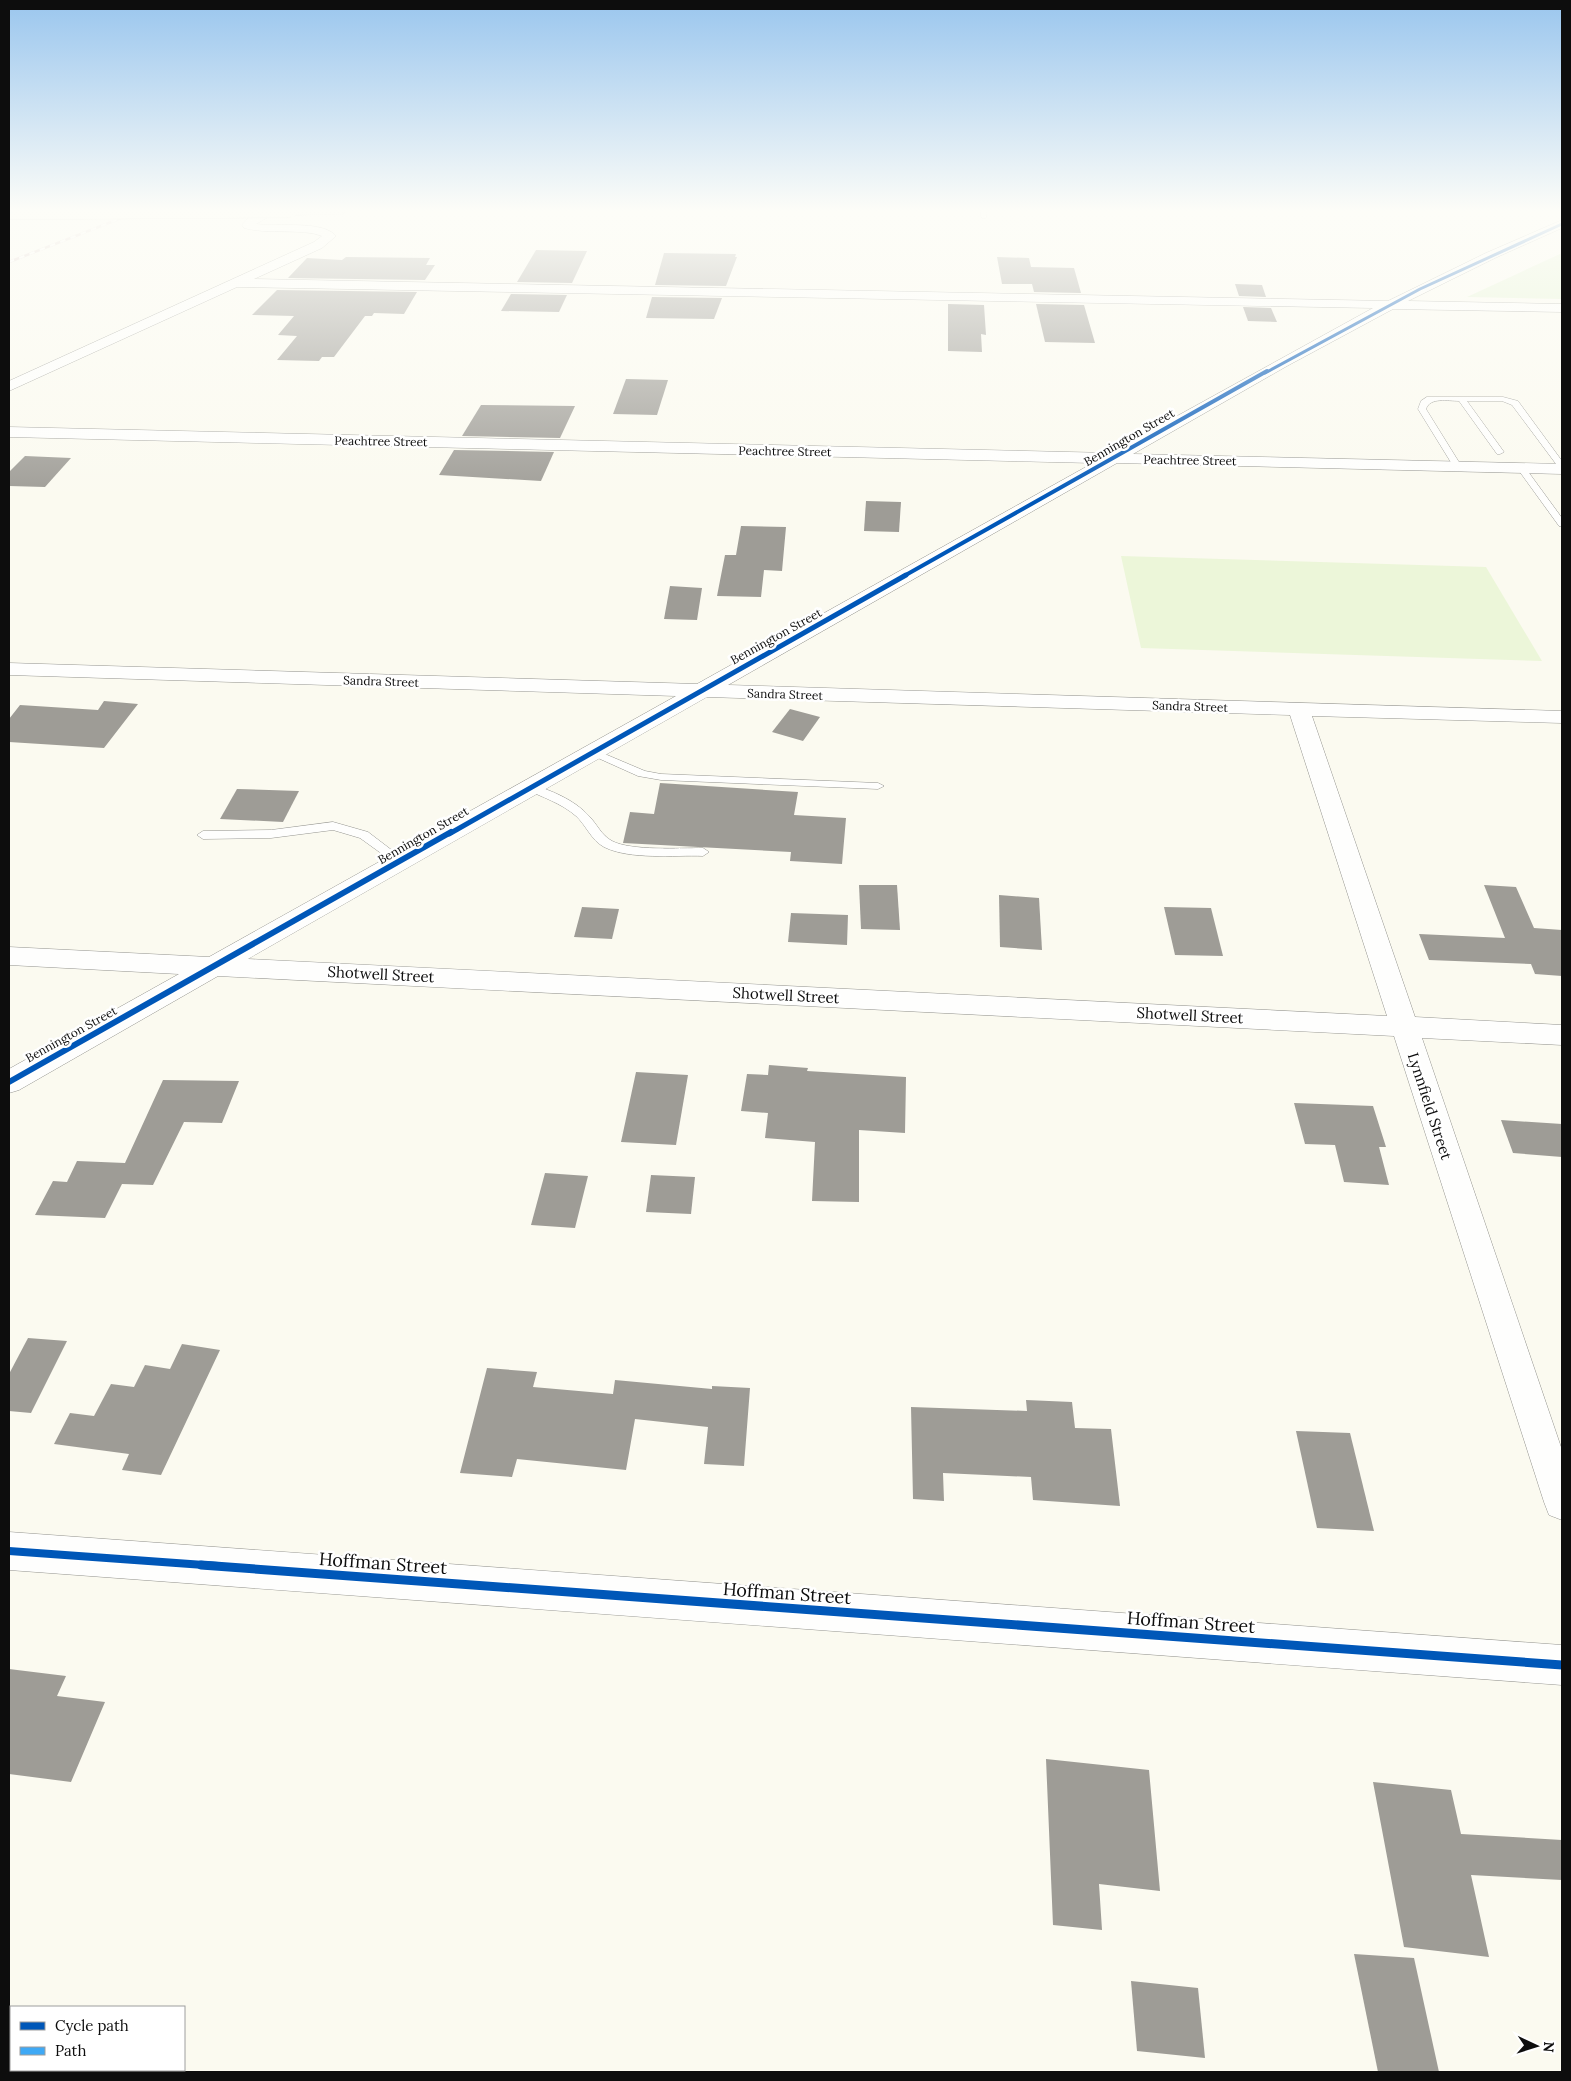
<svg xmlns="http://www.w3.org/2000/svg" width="1571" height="2081" font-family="Lora,serif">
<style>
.green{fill:#e2f2d0}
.pitch{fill:#ecf6d9}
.building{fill:#9e9c96}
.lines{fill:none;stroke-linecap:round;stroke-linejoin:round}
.lane-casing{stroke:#94948f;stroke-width:1}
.street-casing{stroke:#94948f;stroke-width:1}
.secondary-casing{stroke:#8b8a86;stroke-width:1}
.lane{fill:#fefefd;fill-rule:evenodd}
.street{fill:#fefefd;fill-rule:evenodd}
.secondary{fill:#f5f4e8;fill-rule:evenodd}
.rail-casing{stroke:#d8c4c2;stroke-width:2.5}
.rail{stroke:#fff;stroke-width:2;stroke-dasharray:5.5;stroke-linecap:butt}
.secondary-bridge-casing{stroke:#8b8a86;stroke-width:14;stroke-linecap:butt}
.secondary-bridge{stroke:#f5f4e8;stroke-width:13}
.quiet{stroke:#3fa9f5;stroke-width:2.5;stroke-dasharray:5 2.5;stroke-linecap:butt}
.cycleway-far5-casing{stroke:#fff;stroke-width:4.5}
.cycleway-far4-casing{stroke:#fff;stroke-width:5.5}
.cycleway-far3-casing{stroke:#fff;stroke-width:8}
.cycleway-far2-casing{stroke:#fff;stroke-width:9}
.cycleway-far1-casing{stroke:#fff;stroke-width:11}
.cycleway-casing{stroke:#fff;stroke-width:12}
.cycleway-far5{stroke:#0057b8;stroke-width:3}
.cycleway-far4{stroke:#0057b8;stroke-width:4}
.cycleway-far3{stroke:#0057b8;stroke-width:5}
.cycleway-far2{stroke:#0057b8;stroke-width:6}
.cycleway-far1{stroke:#0057b8;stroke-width:8}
.cycleway{stroke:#0057b8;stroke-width:9}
.labels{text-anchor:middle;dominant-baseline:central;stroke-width:5;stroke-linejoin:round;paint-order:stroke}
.far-street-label{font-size:12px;fill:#0d0d0d;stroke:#fff}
.street-label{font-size:15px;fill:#0d0d0d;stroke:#fff}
.near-street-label{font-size:18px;fill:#0d0d0d;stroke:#fff}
</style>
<rect width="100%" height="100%" fill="#fbfaf0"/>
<path class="green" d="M1562,253V299L1467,297Z"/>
<path class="pitch" d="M1121,556L1486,567L1542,661L1141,648Z"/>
<g class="building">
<path d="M536,250L587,251L572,283L517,282Z"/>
<path d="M664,253L736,254L735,257H737L726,286L655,285Z"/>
<path d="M346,257L430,258L426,265H435L425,280L288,278L307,258L342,260Z"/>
<path d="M997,257L1029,258L1031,267L1074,268L1081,293L1034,292L1032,284H1002Z"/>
<path d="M1235,284L1262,285L1266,297L1239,296Z"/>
<path d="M277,290L417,292L404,314L374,313L372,316H365L334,357H322L319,361L277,360L297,336L278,335L294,316L252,315Z"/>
<path d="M511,294L567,295L559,312L501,311Z"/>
<path d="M652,297L722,298L714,319L646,318Z"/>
<path d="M948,304L984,305L986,335L981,334L982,352L948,351Z"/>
<path d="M1036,304L1084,305L1095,343L1045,342Z"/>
<path d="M1243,307L1271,308L1277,322L1248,321Z"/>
<path d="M626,379L668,380L657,415L613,414Z"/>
<path d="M481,405L575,406L560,438L462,436Z"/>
<path d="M454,450L554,452L541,481L439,475Z"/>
<path d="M25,456L71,458L45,487L9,486V472Z"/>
<path d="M866,501L901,502L899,532L864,531Z"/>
<path d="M741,526L786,527L782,571L764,570L761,597L717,596L725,555H736Z"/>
<path d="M670,586L702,588L697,620L664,619Z"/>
<path d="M104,701L138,704L104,748L9,742V719L20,705L98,710Z"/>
<path d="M790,709L820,717L803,741L772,732Z"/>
<path d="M660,783L798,792L794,815L846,818L842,864L790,861L791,852L623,843L630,812L654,814Z"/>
<path d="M237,789L299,791L283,822L220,819Z"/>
<path d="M859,885H897L900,930L861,929Z"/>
<path d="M1484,885L1516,887L1534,928L1562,930V976L1535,974L1531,964L1429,960L1419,934L1505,938Z"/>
<path d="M999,895L1039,898L1042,950L1000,947Z"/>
<path d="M582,907L619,909L612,939L574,937Z"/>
<path d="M1164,907L1211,908L1223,956L1175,955Z"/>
<path d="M791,913L848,915L847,945L788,942Z"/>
<path d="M769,1065L808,1068L807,1071L906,1077L905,1133L859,1130V1202L812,1201L815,1142L765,1138L768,1113L741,1111L747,1074L768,1075Z"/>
<path d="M636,1072L688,1075L676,1145L621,1142Z"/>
<path d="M163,1080L239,1081L222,1123L184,1122L153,1185L122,1184L105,1218L35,1215L53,1181L67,1182L77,1161L125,1163Z"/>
<path d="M1294,1103L1373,1106L1386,1147H1379L1389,1185L1344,1182L1335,1145L1305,1144Z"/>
<path d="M1501,1120L1562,1124V1157L1513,1153Z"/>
<path d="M545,1173L588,1176L575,1228L531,1225Z"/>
<path d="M651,1175L695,1177L691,1214L646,1212Z"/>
<path d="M28,1338L67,1341L31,1413L9,1411V1374Z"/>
<path d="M182,1344L220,1350L161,1475L122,1470L129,1454L54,1444L70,1413L94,1416L111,1384L134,1387L145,1365L170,1369Z"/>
<path d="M487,1368L537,1372L533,1387L613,1394L615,1380L712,1389V1386L750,1388L744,1466L704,1464L708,1427L635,1419L626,1470L517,1459L512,1477L460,1473Z"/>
<path d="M1026,1400L1072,1402L1075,1428L1111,1429L1120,1506L1033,1500L1031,1477L943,1473L944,1501L913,1499L911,1407L1027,1411Z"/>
<path d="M1296,1431L1350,1433L1374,1531L1317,1528Z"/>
<path d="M9,1669L66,1676L57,1696L105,1702L71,1782L9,1774Z"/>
<path d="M1046,1759L1149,1770L1160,1891L1099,1884L1102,1930L1053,1925Z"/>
<path d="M1373,1782L1451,1790L1461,1834L1562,1840V1880L1471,1875L1489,1957L1404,1947Z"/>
<path d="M1354,1954L1414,1958L1439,2072H1378Z"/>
<path d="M1131,1981L1198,1988L1205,2058L1137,2051Z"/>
</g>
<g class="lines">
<g class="lane-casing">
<g id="lane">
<path d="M980,210H986V218H982Z"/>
<path d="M1427,397H1503L1518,401L1562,461V468H1559L1512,405L1502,401H1467L1504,452L1500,454H1497L1459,401C1448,401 1430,397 1426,409L1462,467L1455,469L1418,409L1421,401Z"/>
<path d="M1518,466H1524L1562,518V527L1559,526L1517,468Z"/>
<path d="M593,749L645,771L661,774L878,783L884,786L878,789L661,780L638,776L589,754L587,752Z"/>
<path d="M529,784C549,789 575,800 589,816C597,824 601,835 612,841C631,851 680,848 703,848L709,852L703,856C674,855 630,860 604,847C591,840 586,825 576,816C561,803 542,797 525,789L523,787L525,785Z"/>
<path d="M333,822L368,832L406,861L404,864H396L360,838L333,830L271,838L203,839L197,835L203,831L271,830Z"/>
</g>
</g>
<g class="street-casing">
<g id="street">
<path d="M264,210H280L256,224C277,227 323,220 336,236L322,248L254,279L1388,301L1486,253L1562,220V228L1495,258L1408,301L1562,304V312L1393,309L1287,366L1133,454L1562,464V474L1117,463L728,685L1562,711V723L1312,716L1415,1017L1562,1025V1045L1422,1038L1562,1450V1520L1549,1515L1544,1502L1394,1036L218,976L19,1090L9,1093V1069L179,974L9,965V947L209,957L676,696L9,675V663L697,684L1093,463L9,437V427L1110,453L1373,308L237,287L9,391V381L314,242L322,236C302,228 269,235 244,228L242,225L250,216ZM707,697L1290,715L1387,1016L248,959Z"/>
<path d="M9,1532L1562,1645V1685L9,1570Z"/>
</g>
</g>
<g class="secondary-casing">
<path id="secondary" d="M286,210H348L342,214L291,215L287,213Z"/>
</g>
<use href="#lane" class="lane"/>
<use href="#street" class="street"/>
<use href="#secondary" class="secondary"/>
<g class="rail-casing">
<path id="rail" d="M9,262L142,210"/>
</g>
<use href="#rail" class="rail"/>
<g class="secondary-bridge-casing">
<path id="secondary-bridge" d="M9,213L291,211"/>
</g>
<use href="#secondary-bridge" class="secondary-bridge"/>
<path class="quiet" d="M9,213L16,210"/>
<g class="cycleway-far5-casing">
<path id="cycleway-far5" d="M1265,373L1420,289L1562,224"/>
</g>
<g class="cycleway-far4-casing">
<path id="cycleway-far4" d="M904,576L1267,371"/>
</g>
<g class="cycleway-far3-casing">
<path id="cycleway-far3" d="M449,834L906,575"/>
</g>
<g class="cycleway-far2-casing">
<path id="cycleway-far2" d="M9,1082L451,832"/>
</g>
<g class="cycleway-far1-casing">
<path id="cycleway-far1" d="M9,1551L218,1566"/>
</g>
<g class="cycleway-casing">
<path id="cycleway" d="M201,1565L1562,1665"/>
</g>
<use href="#cycleway-far5" class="cycleway-far5"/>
<use href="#cycleway-far4" class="cycleway-far4"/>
<use href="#cycleway-far3" class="cycleway-far3"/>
<use href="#cycleway-far2" class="cycleway-far2"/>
<use href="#cycleway-far1" class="cycleway-far1"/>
<use href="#cycleway" class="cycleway"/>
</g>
<linearGradient id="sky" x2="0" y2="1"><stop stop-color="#9ac6ee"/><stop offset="0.42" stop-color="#fdfdf8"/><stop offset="1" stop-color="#fdfdf8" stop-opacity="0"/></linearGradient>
<rect width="1571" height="502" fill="url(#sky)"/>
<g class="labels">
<g class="far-street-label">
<text transform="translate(1129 437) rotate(-30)">Bennington Street</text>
<text transform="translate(381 441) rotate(1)">Peachtree Street</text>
<text transform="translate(785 451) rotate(1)">Peachtree Street</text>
<text transform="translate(1190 460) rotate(1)">Peachtree Street</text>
<text transform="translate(776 636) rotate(-29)">Bennington Street</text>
<text transform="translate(381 681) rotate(2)">Sandra Street</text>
<text transform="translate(785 694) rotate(2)">Sandra Street</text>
<text transform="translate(1190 706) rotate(2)">Sandra Street</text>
<text transform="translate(423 835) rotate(-30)">Bennington Street</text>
<text transform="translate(71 1034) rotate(-29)">Bennington Street</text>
</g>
<g class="street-label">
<text transform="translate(381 974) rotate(3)">Shotwell Street</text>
<text transform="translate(786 995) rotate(3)">Shotwell Street</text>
<text transform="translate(1190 1015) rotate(3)">Shotwell Street</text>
<text transform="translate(1430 1106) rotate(72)">Lynnfield Street</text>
</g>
<g class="near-street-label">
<text transform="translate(383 1563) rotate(4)">Hoffman Street</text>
<text transform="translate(787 1593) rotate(4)">Hoffman Street</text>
<text transform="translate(1191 1622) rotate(4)">Hoffman Street</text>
</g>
</g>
<rect width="1571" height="2081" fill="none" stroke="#0d0d0d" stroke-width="20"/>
<rect x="10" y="2006" width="175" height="65" fill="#ffffff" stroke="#9e9e9e"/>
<rect x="20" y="2022" width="25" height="8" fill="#0057b8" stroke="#9e9e9e"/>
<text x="55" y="2031" font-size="15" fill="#0d0d0d">Cycle path</text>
<rect x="20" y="2047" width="25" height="8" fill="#3fa9f5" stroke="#9e9e9e"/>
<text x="55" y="2056" font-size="15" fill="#0d0d0d">Path</text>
<g transform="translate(1536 2046) rotate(94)" stroke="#ffffff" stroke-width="4" paint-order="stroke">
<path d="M0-4L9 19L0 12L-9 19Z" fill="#0d0d0d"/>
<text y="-8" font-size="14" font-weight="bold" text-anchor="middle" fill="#0d0d0d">N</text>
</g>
</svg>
